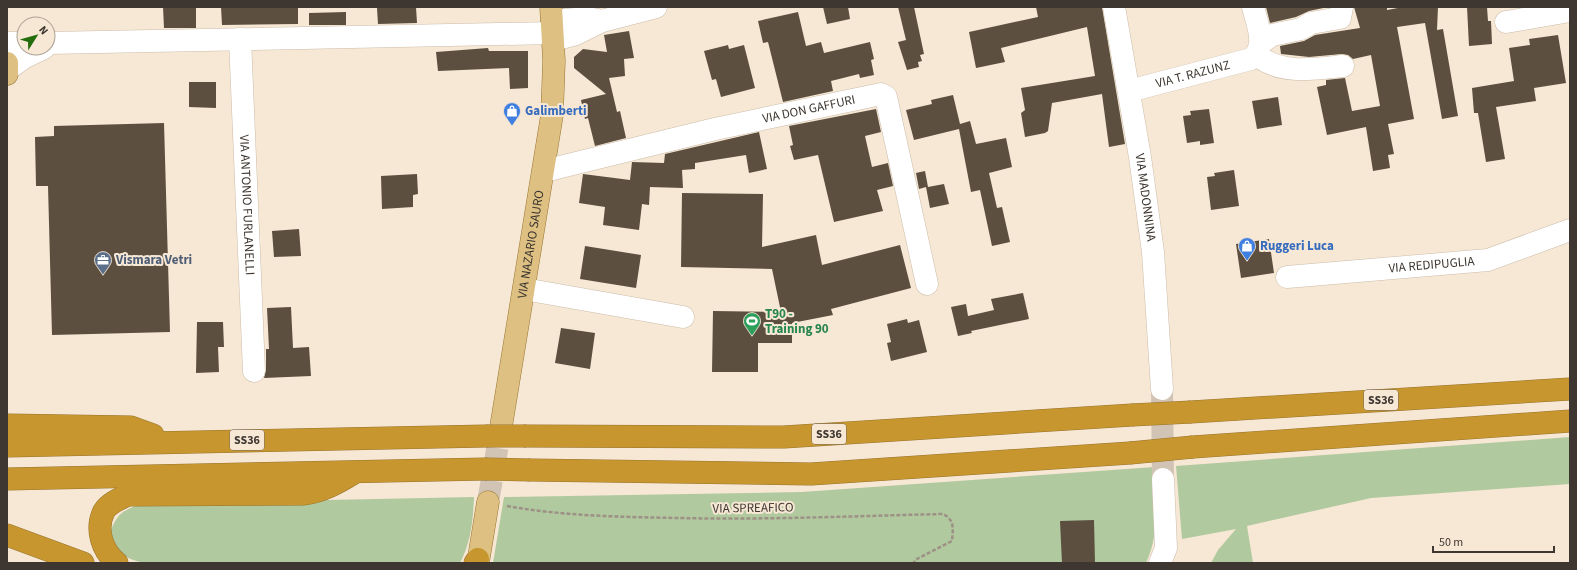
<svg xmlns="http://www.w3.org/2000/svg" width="1577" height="570" font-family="'Source Sans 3',sans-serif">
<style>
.green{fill:#b0c99f}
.building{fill:#5c4f40}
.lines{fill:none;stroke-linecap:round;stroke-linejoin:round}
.minor-tunnel{stroke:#d2c4b4;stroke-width:22;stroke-dasharray:22 11;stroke-linecap:butt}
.major-tunnel{stroke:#d2c4b4;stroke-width:22;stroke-dasharray:22 11;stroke-linecap:butt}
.minor-casing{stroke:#ccbdab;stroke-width:23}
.major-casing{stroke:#97752f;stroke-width:23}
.highway-casing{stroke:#97752f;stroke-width:23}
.path{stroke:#9d9185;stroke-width:2.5;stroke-dasharray:4 2;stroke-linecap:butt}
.minor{stroke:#fff;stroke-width:22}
.major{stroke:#ddc082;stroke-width:22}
.highway{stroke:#c7962e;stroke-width:22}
.highway-bridge-casing{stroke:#97752f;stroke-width:23;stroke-linecap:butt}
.highway-bridge{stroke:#c7962e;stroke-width:22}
.labels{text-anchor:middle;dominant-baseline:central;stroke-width:4;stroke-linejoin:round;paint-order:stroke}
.shield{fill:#f7e7d5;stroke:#766c62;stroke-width:1}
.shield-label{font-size:12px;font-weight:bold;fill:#3e3731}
.street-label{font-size:13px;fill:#3e3731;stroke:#f7e7d5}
.shop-label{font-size:13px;font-weight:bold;fill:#366cbe;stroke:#f7e7d5;text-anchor:start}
.service-label{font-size:13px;font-weight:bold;fill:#4e5e75;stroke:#f7e7d5;text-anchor:start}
.leisure-label{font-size:13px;font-weight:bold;fill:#27864d;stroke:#f7e7d5;text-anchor:start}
</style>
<rect width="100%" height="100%" fill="#f7e7d5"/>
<g class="green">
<path d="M1570,437V484L1371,498L1247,526L1253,563H1211L1218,550L1236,529L1182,539L1176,466Z"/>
<path d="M1155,467C1156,500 1160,533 1146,563H493L504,497L802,492Z"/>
<path d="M474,497C473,520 471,542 460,563H144C122,558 119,553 110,532C118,513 122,511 141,504Z"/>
</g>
<g class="building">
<path d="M163,7H196V28H164Z"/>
<path d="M221,7H298V24L222,25Z"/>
<path d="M416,7L417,23L378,24L377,8Z"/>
<path d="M823,7H848L850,19L827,24Z"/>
<path d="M898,7H914L924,54L920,55L922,61L918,62L919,67L907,70L898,42L906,40Z"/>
<path d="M1036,7H1102L1125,144L1109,147L1102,94L1052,103L1048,131L1045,133L1025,137L1021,113L1025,110L1021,88L1095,76L1087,27L1001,48L1005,62L976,68L969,32L1038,17Z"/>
<path d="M1266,7H1328L1309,11L1296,17L1270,23Z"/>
<path d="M1354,7H1387V10L1403,7H1438L1437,30L1443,29L1458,116L1442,119L1425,23L1397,27L1414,119L1388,124L1394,154L1388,155L1390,168L1373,171L1366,127L1327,135L1317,87L1326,85V80L1345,78L1352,111L1380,106L1371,55L1353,59L1348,55L1342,54L1309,57L1281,54L1280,46L1304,41L1315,35L1360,28Z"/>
<path d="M1467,7H1487L1488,21H1491L1492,44L1469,46Z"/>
<path d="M346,12V25H309V13Z"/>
<path d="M798,12L806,46L821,42L824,53L870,42L874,59L871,60L874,75L860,78L859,74L831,81L833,91L783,102L768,42L763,43L758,21Z"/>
<path d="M629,31L634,58L624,59L625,76L609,78L617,112L620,111L626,138L595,146L588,118L585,119L581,100L606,94L574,68V57L583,49L607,52L604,35Z"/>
<path d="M1558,35L1566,83L1534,88L1536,101L1496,107L1505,159L1486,162L1478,113H1474L1472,88L1514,81L1509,48L1530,45L1529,39Z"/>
<path d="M728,45L729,49L744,45L755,88L721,97L716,79L712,80L704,51Z"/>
<path d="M488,48L489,51H528V88L510,89L509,68L438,71L436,52Z"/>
<path d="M189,82H216V108L189,107Z"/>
<path d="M953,95L960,124L970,121L976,144L1006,138L1012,167L989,173L997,208L1002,207L1010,242L992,246L980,190L971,192L959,129L914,140L906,110L932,104L931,100Z"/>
<path d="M1278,97L1282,125L1257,129L1252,101Z"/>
<path d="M876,109L881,132L865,136L872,167L888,163L893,186L877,190L883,211L834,222L818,155L794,160L790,146L793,145L789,126Z"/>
<path d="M1209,109L1214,143L1200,145V141L1187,143L1183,116L1191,115L1190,111Z"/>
<path d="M164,123L170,332L52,335L48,186H36L35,137L54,136V126Z"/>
<path d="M759,132L767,169L749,173L746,155L695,163V169L682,170L683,188L650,187L649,205L642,204L639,230L603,225L605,207L579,203L583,174L630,180L632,162L664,163L665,154Z"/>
<path d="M1234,170L1239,206L1211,210L1207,177L1215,176L1214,173Z"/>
<path d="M925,171L928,187L944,184L949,204L930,208L926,187L919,189L916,173Z"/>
<path d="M417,174L418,194L413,195V207L382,209L381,176Z"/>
<path d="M682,193L763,194L762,247L816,235L822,265L900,245L911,288L831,309L833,315L792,323V343H758V372H712L713,311L781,312L772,269L681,267Z"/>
<path d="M299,229L301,256L274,257L272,231Z"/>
<path d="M1269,239L1274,273L1241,278L1236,244Z"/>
<path d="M585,246L641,255L636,288L580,279Z"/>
<path d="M1023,293L1029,319L971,331L972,333L958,336L951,307L966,304L968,316L994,310L991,299Z"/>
<path d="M291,307L293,348L309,347L311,376L264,378L266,370V349H269L267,308Z"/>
<path d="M907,319L908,323L919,320L927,352L891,361L887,343L891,342L887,324Z"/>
<path d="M197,322H223L224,347H218L219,372L196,373Z"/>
<path d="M561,328L595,333L590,369L555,363Z"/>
<path d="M1094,520L1095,563H1062L1060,521Z"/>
</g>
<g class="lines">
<path class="minor-tunnel" d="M1162,389L1163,479"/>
<path class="major-tunnel" d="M488,502L501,427"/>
<g class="minor-casing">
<g id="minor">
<path id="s1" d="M1114,7L1140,157L1153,252L1162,389"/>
<path d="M552,21L588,18L602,21"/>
<path d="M1506,22L1570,11"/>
<path id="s2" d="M240,39L254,371"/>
<path d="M553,40L576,34L602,21L656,7"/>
<path d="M7,43H24"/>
<path d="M48,43L553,33"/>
<path d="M1261,43L1272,35L1301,29L1311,23L1340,18L1342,7"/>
<path d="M1257,55C1280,75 1314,69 1343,66"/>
<path d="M8,69L25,57L44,48"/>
<path id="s3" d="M1129,91L1251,59C1268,47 1257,24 1253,7"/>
<path id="s4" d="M544,171L715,129L881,94L886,97L927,284"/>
<path id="s5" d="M1287,277L1488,260L1570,230"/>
<path d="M524,289L683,317"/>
<path d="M1160,563L1166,548L1163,479"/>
</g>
</g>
<g class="major-casing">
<g id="major">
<path d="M7,63V74"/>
<path id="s6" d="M501,427L552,115L554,61L551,7"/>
<path d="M478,563L488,502"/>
</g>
</g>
<g class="highway-casing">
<g id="highway">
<path d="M1191,412L1570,389"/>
<path d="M7,425L131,427L153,435"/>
<path d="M526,436L784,437L1132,415"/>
<path d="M7,446L486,436"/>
<path d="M1193,447L1570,421"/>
<path d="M530,470L811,474L1130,453"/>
<path d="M7,479L485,469"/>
<path d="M7,535L83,563"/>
<path d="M117,563C102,551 95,529 104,511C109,503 119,499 128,495L304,494C323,491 338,483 354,473"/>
<path d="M475,563L478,559"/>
</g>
</g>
<path class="path" d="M507,506C563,516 621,517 679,518C767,520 855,516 943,514C955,520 953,529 952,541L915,560L914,563"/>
<use href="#minor" class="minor"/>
<use href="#major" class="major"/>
<use href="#highway" class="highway"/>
<g class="highway-bridge-casing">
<g id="highway-bridge">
<path d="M1132,415L1191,412"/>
<path d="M486,436H526"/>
<path d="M1130,453L1193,447"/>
<path d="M485,469L530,470"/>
</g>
</g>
<use href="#highway-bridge" class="highway-bridge"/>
</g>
<defs>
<g id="shop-pin" transform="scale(0.9)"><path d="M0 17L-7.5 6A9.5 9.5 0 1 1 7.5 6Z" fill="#3f7fe0" stroke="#f7e7d5"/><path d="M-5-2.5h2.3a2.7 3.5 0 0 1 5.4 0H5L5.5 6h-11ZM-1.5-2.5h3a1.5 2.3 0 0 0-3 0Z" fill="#fff"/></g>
<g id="office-pin" transform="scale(0.9)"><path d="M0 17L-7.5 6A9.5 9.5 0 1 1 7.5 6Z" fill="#5c6f8a" stroke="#f7e7d5"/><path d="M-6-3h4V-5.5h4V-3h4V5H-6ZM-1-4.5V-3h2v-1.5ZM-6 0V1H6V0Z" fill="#fff"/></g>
<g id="stadium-pin" transform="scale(0.9)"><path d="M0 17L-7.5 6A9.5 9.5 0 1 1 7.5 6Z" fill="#2e9e5b" stroke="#f7e7d5"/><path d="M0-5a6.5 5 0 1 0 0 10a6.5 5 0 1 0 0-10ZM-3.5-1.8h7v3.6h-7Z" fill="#fff"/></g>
</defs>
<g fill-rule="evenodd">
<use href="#shop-pin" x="512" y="111"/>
<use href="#shop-pin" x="1247" y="246"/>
<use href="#office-pin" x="103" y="260"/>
<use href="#stadium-pin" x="752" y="321"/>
</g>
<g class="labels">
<g class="shield">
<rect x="1364" y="390" width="34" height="20" rx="3"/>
<rect x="812" y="424" width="34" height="20" rx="3"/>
<rect x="230" y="430" width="34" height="20" rx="3"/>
</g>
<g class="shield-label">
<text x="1381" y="400">SS36</text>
<text x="829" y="434">SS36</text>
<text x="247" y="440">SS36</text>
</g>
<g class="street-label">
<text stroke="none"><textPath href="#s3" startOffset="66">VIA T. RAZUNZ</textPath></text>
<text stroke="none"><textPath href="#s4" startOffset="272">VIA DON GAFFURI</textPath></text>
<text stroke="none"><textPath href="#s1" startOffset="193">VIA MADONNINA</textPath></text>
<text stroke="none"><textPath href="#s2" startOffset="166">VIA ANTONIO FURLANELLI</textPath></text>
<text stroke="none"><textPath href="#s6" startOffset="185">VIA NAZARIO SAURO</textPath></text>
<text stroke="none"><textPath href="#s5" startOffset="145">VIA REDIPUGLIA</textPath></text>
<text transform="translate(753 508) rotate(-1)">VIA SPREAFICO</text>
</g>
<g class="shop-label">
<text x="525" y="111">Galimberti</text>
<text x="1260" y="246">Ruggeri Luca</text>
</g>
<g class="service-label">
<text x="116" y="260">Vismara Vetri</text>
</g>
<g class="leisure-label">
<text x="765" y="314">T90 -<tspan x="765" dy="15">Training 90</tspan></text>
</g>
</g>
<rect width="1577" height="570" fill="none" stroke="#3e3731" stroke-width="16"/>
<g transform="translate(36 36) rotate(53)"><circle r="19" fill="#f7e7d5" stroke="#ada193"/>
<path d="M0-3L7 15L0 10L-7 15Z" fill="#236d0c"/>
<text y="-6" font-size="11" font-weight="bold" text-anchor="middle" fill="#3e3731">N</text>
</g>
<path d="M1433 546v6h121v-6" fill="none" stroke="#3e3731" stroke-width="2"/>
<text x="1439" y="546" font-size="12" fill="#3e3731" stroke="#f7e7d5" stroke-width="3" paint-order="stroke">50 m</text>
</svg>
